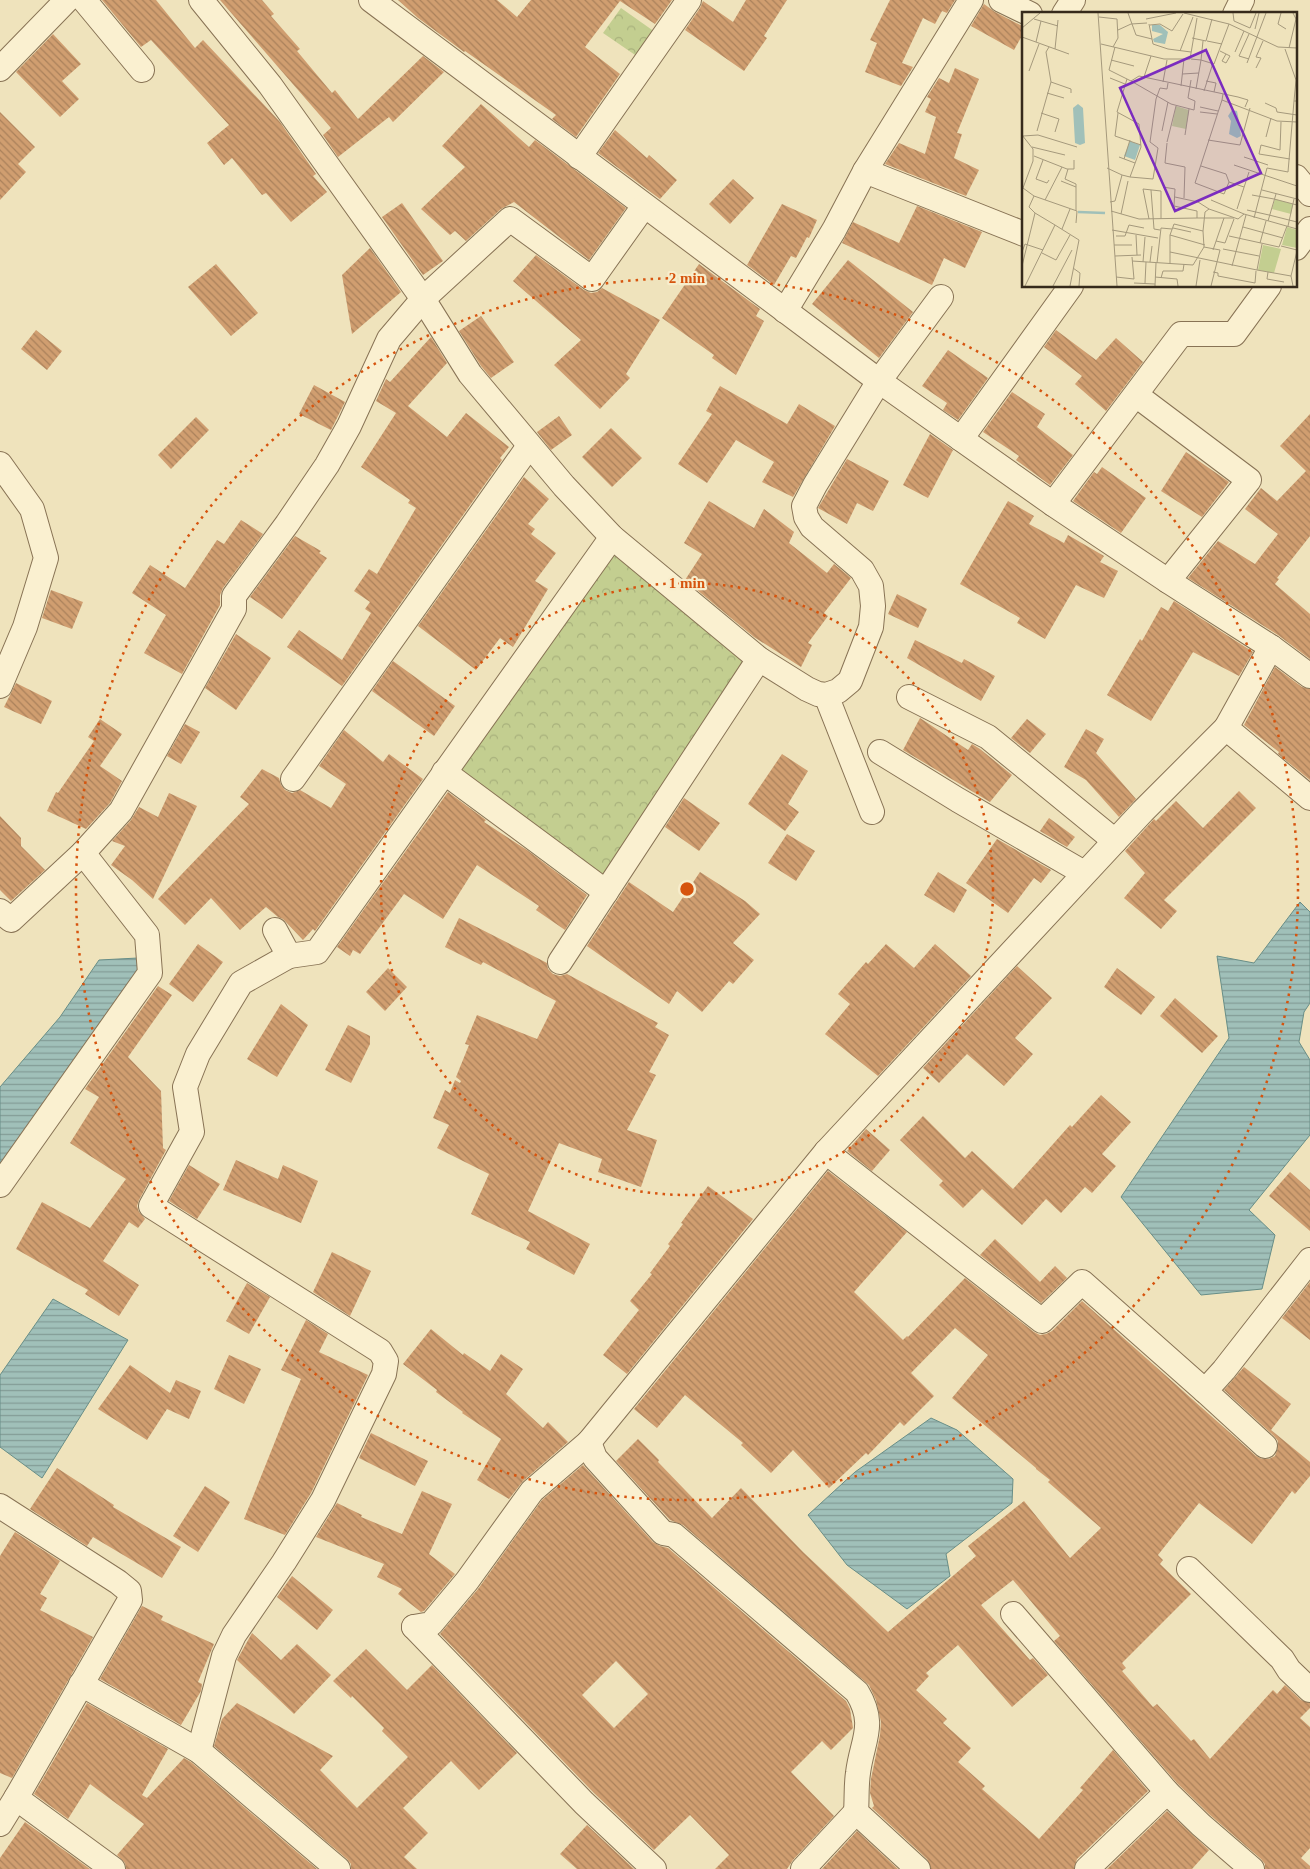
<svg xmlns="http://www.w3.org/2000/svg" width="1310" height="1869" font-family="'Times New Roman',serif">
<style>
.park{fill:url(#park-crowns)}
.water{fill:url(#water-rules);stroke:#688e87}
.building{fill:url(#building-back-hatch);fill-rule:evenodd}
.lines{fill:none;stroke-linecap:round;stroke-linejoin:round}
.street-casing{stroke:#887355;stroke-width:26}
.street{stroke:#faf0d0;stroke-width:24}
.ring{fill:none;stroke:#d6540e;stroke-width:2.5;stroke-dasharray:2.5 5}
.inset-river{fill:none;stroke:#a0c0b9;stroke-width:2.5}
.inset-road{fill:none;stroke:#a5997c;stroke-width:1}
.view{fill:#7b2cbf;fill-opacity:0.15;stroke:#7b2cbf;stroke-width:2.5}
.inset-edge{fill:none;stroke:#362a1b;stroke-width:2.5}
.centre{fill:#d6540e;stroke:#f7edcc;stroke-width:2.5}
.ring-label{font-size:15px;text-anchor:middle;font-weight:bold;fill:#d6540e;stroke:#f7edcc;stroke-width:4.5;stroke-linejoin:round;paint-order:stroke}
</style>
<defs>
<pattern id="park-crowns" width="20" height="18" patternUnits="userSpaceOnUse" patternTransform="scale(1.25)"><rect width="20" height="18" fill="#c3ce90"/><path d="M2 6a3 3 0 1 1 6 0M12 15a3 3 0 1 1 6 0" fill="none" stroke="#a8b17c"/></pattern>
<pattern id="water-rules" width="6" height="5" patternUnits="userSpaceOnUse" patternTransform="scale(1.25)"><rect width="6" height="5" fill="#a0c0b9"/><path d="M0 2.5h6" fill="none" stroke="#839c96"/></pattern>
<pattern id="building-back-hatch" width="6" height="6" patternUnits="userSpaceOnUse" patternTransform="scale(1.25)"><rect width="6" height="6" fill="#d09e70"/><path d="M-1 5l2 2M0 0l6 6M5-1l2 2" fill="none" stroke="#aa815b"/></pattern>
</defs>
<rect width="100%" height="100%" fill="#efe3bc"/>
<g class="park">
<path d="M621,8L655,32L638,57L603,33Z"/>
<path d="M612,545L754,661L606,892L444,772Z"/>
</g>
<g class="water">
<path d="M1300,902L1310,912V1003L1304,1012L1299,1042L1310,1060V1135L1249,1210L1275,1235L1262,1289L1201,1295L1121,1197L1229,1038L1217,956L1254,963Z"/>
<path d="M138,958L145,971L0,1169V1087L60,1017L99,960Z"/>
<path d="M53,1299L128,1340L42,1478L0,1447V1375Z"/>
<path d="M931,1418L957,1430L1013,1479L1012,1503L946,1554L950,1576L907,1609L847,1565L808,1515L855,1472Z"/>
</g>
<g class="building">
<path d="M102,0H156L195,48L203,40L280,122L316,174L313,176L327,192L291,222L266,193L262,195L232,158L224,165L207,143L229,125L151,40L141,47Z"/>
<path d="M220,0H262L274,14L271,16L300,49L297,51L332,93L335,90L358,119L423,56L444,72L393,122L389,117L338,157L323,135L331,128Z"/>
<path d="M398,0H497L517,17L531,0H672L655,24L620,1L585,47L620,74L576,137L552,119L556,115L465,51L464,52L456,46L418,18Z"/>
<path d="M746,0H787L764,36L767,38L744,71L685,30L700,8L703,1L733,22Z"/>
<path d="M890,0H955L947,13L942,11L935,24L923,18L902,63L913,67L901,86L865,72L877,43L870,40Z"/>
<path d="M984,4L995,12L1024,27V32L1014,50L971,26Z"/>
<path d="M53,34L81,64L62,81L79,99L60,117L16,72Z"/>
<path d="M955,68L979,79L957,133L962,134L954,158L979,170L966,196L885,164L899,143L925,154L936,117L925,112L931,99L927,97L939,78L949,83Z"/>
<path d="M481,104L529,147L535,140L626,208L589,260L514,202L501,209L466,241L455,231L450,235L421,209L465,167L442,146Z"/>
<path d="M0,112L35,147L18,164L26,172L0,200Z"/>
<path d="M615,130L647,158L649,155L677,180L660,199L598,153Z"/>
<path d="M733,179L754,198L730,224L709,204Z"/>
<path d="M402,203L443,261L423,275L382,217Z"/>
<path d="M782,204L817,220L809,238L807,237L796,258L791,256L774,285L747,265Z"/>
<path d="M917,206L982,232L965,268L944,258L932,285L842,243L853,222L899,243Z"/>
<path d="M370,248L401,292L352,334L342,275Z"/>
<path d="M536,255L584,290L591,293L597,292L602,288L660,320L626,374L630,378L600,409L554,365L581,340L513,281Z"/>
<path d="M848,260L913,312L879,358L812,304Z"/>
<path d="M216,264L258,313L231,336L188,287Z"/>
<path d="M699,264L760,309L756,316L764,321L736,375L712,358L714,355L662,318Z"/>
<path d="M481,316L514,362L491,378L481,366L459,331Z"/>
<path d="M36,330L62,351L47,370L21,349Z"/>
<path d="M1056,330L1096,360L1116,338L1143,362L1106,411L1075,384L1082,376L1044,347Z"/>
<path d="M431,337L447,363L408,406L447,437L466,413L509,447L500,458L502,460L342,686L287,647L299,630L342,660L371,613L365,609L370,602L354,591L369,569L377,574L416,508L408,503L410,500L361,467L396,413L376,401L386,379L390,382Z"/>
<path d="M948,350L988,378L958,420L943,410L947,403L922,386Z"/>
<path d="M314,385L345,402L331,430L299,414Z"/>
<path d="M720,386L787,424L799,404L835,426L793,497L762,482L774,462L736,440L707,483L678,464L712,414L706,411Z"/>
<path d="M1012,392L1045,414L1037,427L1073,455L1050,485L1016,460L1019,456L983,432Z"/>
<path d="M1310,414V536L1277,578L1279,579L1275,584L1310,614V659L1278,635L1188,578L1218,541L1255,564L1278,534L1245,509L1261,488L1277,501L1306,471L1280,446Z"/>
<path d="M559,416L572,435L551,450L537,432Z"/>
<path d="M196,417L209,430L171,469L158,455Z"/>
<path d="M611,428L642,458L612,487L582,457Z"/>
<path d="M930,434L953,450L928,498L903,485Z"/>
<path d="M1186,452L1229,482L1202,517L1161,491Z"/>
<path d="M847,459L889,481L873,511L857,503L847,524L818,508Z"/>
<path d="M1102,467L1146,498L1121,533L1073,501L1094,472L1097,474Z"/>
<path d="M524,477L549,499L528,524L535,529L531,534L556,553L535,581L548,589L513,647L500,638L476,670L418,626Z"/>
<path d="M709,501L754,528L764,509L794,532L789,543L827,573L834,564L851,578L824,613L828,616L808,643L812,645L801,667L754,637L685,580L702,554L684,543Z"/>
<path d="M1008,501L1034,516L1029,524L1064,543L1068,535L1104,556L1100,562L1118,571L1104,598L1076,585L1045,639L1017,623L1020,618L960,584Z"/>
<path d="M241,520L263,534L223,588L220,595V605L182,674L144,653L166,615L132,593L150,565L185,588L217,540L224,544Z"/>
<path d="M295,536L321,551L319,553L327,558L282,619L250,597Z"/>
<path d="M51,590L83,602L72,629L42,618Z"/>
<path d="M897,594L927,609L918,628L888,614Z"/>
<path d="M1174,601L1253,652L1239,676L1193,652L1151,721L1107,695L1140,639L1142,641L1161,607L1168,611Z"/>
<path d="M236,634L271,658L236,710L205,688Z"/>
<path d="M915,640L962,663L964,659L995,676L981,701L907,658Z"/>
<path d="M393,661L455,706L434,736L372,691Z"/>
<path d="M1275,667L1302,687L1310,689V780L1278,754L1279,752L1244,725Z"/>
<path d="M16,683L52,701L41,724L4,707Z"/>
<path d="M920,718L968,750L972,744L980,749L1012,775L990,802L903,750Z"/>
<path d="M100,719L122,734L100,766L122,781L110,803L86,829L47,811L56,792L58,793L94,741L88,737Z"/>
<path d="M1027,719L1046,734L1030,753L1011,738Z"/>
<path d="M185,724L200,732L181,764L167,756Z"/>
<path d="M1086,729L1104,739L1096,753L1136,799L1119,817L1086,780L1064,767Z"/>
<path d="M344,730L383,762L389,754L423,779L315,931L313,929L303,940L283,919L278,917L266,907L240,930L211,898L185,925L158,899L249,804L240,797L262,769L279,778L281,785L285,790L292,793L300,790L331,808L346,784L319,766Z"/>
<path d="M782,754L808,771L788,804L799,812L785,831L748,804Z"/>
<path d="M1239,791L1256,808L1164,900L1177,911L1161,929L1124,898L1145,873L1125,851L1154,819L1156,821L1176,801L1203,828Z"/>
<path d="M448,792L486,820L484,822L527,850L587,895L565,930L536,910L539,906L477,865L443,919L404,894L360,954L353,950L350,956L337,947Z"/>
<path d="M169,793L197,806L153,899L132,880L111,865L125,846L112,841L131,820L139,807L158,817Z"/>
<path d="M684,798L720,823L699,851L665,827Z"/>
<path d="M0,816L21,838V846L45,870L11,901L0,890Z"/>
<path d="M1049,818L1075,837L1067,847L1040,831Z"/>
<path d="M787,834L815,851L796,881L768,863Z"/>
<path d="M997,839L1051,870L1041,883L1034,878L1008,913L966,883Z"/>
<path d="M700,872L745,901L760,914L733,943L754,960L733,984L729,981L702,1012L677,991L669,1004L587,946L629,882L673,912Z"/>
<path d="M938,872L967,890L954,913L924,895Z"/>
<path d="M459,918L547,963L548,969L553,974L560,976L567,974L658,1023L655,1027L669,1035L649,1072L656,1075L627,1130L657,1140L641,1187L598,1172L602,1159L559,1143L528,1211L590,1244L574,1275L526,1249L530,1242L471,1214L489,1174L437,1148L449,1125L433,1118L445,1090L450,1093L455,1080L460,1083L461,1081L456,1077L469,1045L465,1044L477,1015L537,1039L556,1001L483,962L481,965L445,947Z"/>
<path d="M198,944L223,962L193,1002L169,984Z"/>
<path d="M886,944L914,968L935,944L971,976L878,1076L825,1034L850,1004L838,994L866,962L868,964Z"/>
<path d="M1017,966L1052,998L1015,1038L1033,1054L1004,1086L967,1054L939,1083L923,1068Z"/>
<path d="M388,968L407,987L385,1011L366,992Z"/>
<path d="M1117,968L1155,997L1141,1015L1104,987Z"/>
<path d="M158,986L172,995L128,1057L161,1091L163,1148L166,1150L139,1200L137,1206L139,1212L145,1219L138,1228L129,1222L103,1261L139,1285L119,1316L85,1294L88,1290L16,1249L42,1202L90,1228L126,1179L70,1143L99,1097L85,1089Z"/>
<path d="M1175,998L1218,1036L1202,1053L1160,1016Z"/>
<path d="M281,1004L308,1025L277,1077L247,1059Z"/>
<path d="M348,1025L370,1036V1044L351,1083L325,1070Z"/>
<path d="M1101,1095L1131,1122L1102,1154L1116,1166L1092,1193L1085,1187L1061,1213L1046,1199L1022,1225L982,1189L963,1208L939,1185L943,1181L900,1140L923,1116L965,1158L972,1151L1013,1189L1070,1125L1072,1127Z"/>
<path d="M866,1129L890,1150L872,1171L847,1151Z"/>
<path d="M236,1160L278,1179L283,1165L318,1181L301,1223L223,1190Z"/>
<path d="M189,1165L220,1184L197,1219L169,1201Z"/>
<path d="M828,1171L907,1232L854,1292L903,1340L907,1336L908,1337L965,1278L1034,1332L1040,1335L1046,1334L1052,1331L1082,1301L1256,1456L1262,1459H1269L1275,1456L1278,1448V1441L1274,1436L1224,1390L1244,1367L1291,1404L1271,1430L1310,1462V1476L1295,1494L1292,1491L1252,1544L1199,1503L1158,1555L1163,1560L1160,1564L1191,1594L1122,1663L1126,1668L1122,1671L1153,1707L1157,1704L1191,1741L1194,1739L1210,1759L1273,1690L1277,1694L1285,1685L1301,1700L1310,1703V1708L1300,1718L1310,1727V1848L1301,1858L1310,1866V1869H1265V1864L1261,1859L1210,1815L1177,1783L1054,1641L1060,1636L1013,1580L981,1605L1030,1660L1033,1658L1048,1675L1012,1707L958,1645L926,1673L929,1676L916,1690L947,1719L943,1723L971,1748L958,1762L985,1786L982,1789L1039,1839L1083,1790L1080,1788L1113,1750L1148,1791L1077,1859L1074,1869H931L927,1859L872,1808L874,1806L870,1793L871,1779L880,1735L881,1722L876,1700L869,1685L683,1525L670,1520L616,1461L638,1439L659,1460L658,1462L712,1518L741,1488L803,1552L888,1632L976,1556L968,1546L1024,1501L1070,1558L1101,1528L1048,1482L1050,1480L1036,1469V1468L952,1398L988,1355L955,1328L911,1373L934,1396L904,1426L900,1422L868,1455L866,1453L829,1488L793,1450L771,1473L741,1445L743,1443L685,1395L657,1428L634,1409Z"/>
<path d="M1290,1172L1310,1190V1231L1269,1196Z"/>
<path d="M708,1186L753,1219L627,1374L603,1355L639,1310L630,1301L652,1274L650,1273L670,1246L668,1244L683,1224L681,1223Z"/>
<path d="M995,1239L1040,1282L1055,1266L1067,1278L1041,1303L980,1255Z"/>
<path d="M332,1252L371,1271L350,1316L313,1292Z"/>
<path d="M1310,1282V1340L1282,1318Z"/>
<path d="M247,1283L270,1297L249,1334L226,1321Z"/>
<path d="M306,1320L328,1334L319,1352L368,1375L311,1493L285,1535L244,1519L288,1409L301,1379L281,1370Z"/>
<path d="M431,1329L463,1355L464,1353L490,1371L501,1354L523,1369L506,1394L543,1428L548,1422L568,1442L523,1481L509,1499L477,1480L501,1439L462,1413L463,1412L436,1392L437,1390L403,1364Z"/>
<path d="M229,1355L261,1369L244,1404L214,1389Z"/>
<path d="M130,1365L170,1393L176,1380L201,1391L189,1419L167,1409L147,1440L98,1409Z"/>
<path d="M371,1433L428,1461L415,1486L359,1458Z"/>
<path d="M583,1465L653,1542L660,1546L668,1548L846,1701L850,1709L853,1728L831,1750L822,1741L791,1772L834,1816L793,1860L787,1869H715L729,1855L690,1815L654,1850L594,1793L440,1634L478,1589L542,1500ZM616,1661L648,1694L614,1728L582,1695Z"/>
<path d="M57,1468L114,1505L113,1507L181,1547L162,1578L93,1537L87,1546L30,1509Z"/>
<path d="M205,1486L230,1502L198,1552L173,1536Z"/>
<path d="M422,1491L452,1504L429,1554L455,1574L424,1611L421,1612L398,1594L402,1589L377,1577L384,1564L316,1537L337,1503L362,1515L361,1517L402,1534Z"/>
<path d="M15,1532L60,1561L40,1594L47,1598L40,1610L93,1637L12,1778L0,1773V1556Z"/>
<path d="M292,1576L333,1610L317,1630L277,1597Z"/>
<path d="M142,1606L163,1616L161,1620L214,1644L198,1682L202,1684L201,1691L181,1725L100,1679Z"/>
<path d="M252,1633L281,1660L297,1644L331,1675L294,1714L237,1660Z"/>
<path d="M366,1649L407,1690L432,1665L517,1753L479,1790L451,1761L403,1808L428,1833L404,1857L417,1869H351V1864L347,1859L214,1746L222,1719L237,1703L333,1756L320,1770L357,1808L408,1757L382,1731L384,1728L352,1696L351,1698L333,1681Z"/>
<path d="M87,1703L168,1749L142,1795L147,1798L184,1758L191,1762L317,1869H126L125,1863L117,1855L144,1824L90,1784L68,1819L34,1794Z"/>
<path d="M1167,1811L1209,1850L1192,1869H1107Z"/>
<path d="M25,1822L90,1869H0V1858Z"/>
<path d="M587,1825L634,1869H577L560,1854Z"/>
<path d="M857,1831L898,1869H822Z"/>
</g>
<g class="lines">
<g class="street-casing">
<g id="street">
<path d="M84,0L142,70"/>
<path d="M201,0L270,85L423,299L470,374L564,486L612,537L759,659L807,689L818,694L826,695L838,691L850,681L871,627L873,606L871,586L862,570L812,527L806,517L804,506L815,485L879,381L941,297"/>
<path d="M371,0L879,381L1053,504L1168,581L1271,647L1310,676"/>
<path d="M1001,0L1030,14"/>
<path d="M1064,14L1073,0"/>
<path d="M1235,14L1242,0"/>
<path d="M0,69L67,0"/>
<path d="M579,157L689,0"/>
<path d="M865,171L1024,234"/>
<path d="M1296,177L1310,194"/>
<path d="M1296,248L1310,229"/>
<path d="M785,311L834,230L865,171L971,0"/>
<path d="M1136,395L1249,480L1168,581"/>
<path d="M961,439L1071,286"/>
<path d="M0,464L32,509L46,558L25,627L0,686"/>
<path d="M1053,504L1181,334H1234L1269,286"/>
<path d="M1271,647L1226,728L1310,798"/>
<path d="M826,695L872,812"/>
<path d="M909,697L988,737L1115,841"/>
<path d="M880,752L958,800L1084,873"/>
<path d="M444,772L606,892"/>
<path d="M293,779L529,446"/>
<path d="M0,911L11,920L83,853"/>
<path d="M275,930L289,956L317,952L612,537"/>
<path d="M560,962L759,659"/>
<path d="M826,1152L1042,1321L1082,1282L1205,1391L1224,1370L1310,1260"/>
<path d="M0,1185L150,973L147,935L83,853L121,811L234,609V596L287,524L327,465L349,426L389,339L423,299L510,219L592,279L644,206"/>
<path d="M1205,1391L1265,1446"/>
<path d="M589,1442L595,1458L663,1533L674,1535L857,1692C877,1725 862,1740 858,1773C856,1786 857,1799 856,1812L918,1869"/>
<path d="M0,1506L118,1582L129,1591L130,1600L16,1798L113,1869"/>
<path d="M1189,1569L1282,1659L1289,1670L1310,1690"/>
<path d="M1013,1614L1167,1792L1201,1825L1252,1869"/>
<path d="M414,1627L431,1624L467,1581L532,1491L589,1442L826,1152L1143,811L1226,728"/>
<path d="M414,1627L584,1803L654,1869"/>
<path d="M81,1684L199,1751L338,1869"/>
<path d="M199,1751L224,1656L234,1635L284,1562L323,1500L384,1374L386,1361L380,1351L151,1206L192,1132L185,1087L198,1054L241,983L289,956"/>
<path d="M0,1824L16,1798"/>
<path d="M803,1869L856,1812"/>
<path d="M1087,1869L1167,1792"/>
</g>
</g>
<use href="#street" class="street"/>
</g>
<g class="ring">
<circle cx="687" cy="889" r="306"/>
<circle cx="687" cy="889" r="611"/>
</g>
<g transform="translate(1022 12)">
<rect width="275" height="275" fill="#efe3bc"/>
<path d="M154,94L167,98L164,117L150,114ZM253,187L271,192L269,202L250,197ZM265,215L275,218V236L260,233ZM241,233L259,237L252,261L236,258Z" fill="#c3ce90"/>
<path d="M130,13H138L146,20L143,32L132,30L131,27L141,22L130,19ZM56,92L61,96L63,131L58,133L53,131L51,96ZM210,98L215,99L217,109L219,124L215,126L207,122L209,109L206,104ZM108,129L118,133L113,148L102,144Z" fill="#a0c0b9"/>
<path class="inset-river" d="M56,200L83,201"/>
<path class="inset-road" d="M76,1L95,274M106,1L114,23L130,27L131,32L146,37L169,40M162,1L207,12L256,35L275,36M211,1L212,9L228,16L234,1M259,1L256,12L264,17M77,5L95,7L96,26L91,35M12,7L36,14M124,7L154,1M127,12L130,27M128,13L138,12L150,19L161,2M0,16L18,1M233,17L237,1M96,18L109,12L125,11M0,25L47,42M170,26L184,29L190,7M181,29L179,48L192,52L207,12M185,29L200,32M14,30L19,9M79,32L142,47H168L175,6M93,35L87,58L109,69L117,64L216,85L226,88L223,95M267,36L274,7L271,1M33,37L36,8M263,37L274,68L272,89H275M158,39L171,5M198,39L208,44L204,51L200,49L204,42M213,40L222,19M169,47L179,48L174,77M227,47L217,44L227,22M89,48L112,54M225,51L244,1M234,56L239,46L234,45L241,29M7,59L17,32M160,62L177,61M122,65L129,44M88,66L103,72M109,69L149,92L172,98L173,89L166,86L169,68M184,69L194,71L192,80M29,70L49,77V81M141,70L145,48M159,74L162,47M182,79L191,51M25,81L42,86M201,82L200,88L255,109L275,110M200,88L173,171L202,182L207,170M243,91L254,96L255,100L275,103M178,95L196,99M178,100L195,102M19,101L37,107L33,120M96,101L93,124L119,133M259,110L258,138L239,133L237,142L268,147M15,119L29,70L24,40L27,35M140,119L146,90M0,123L11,137V149L1,176L12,184L7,195L13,201L0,254M163,123L167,97M1,124L16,123L55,135M244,125L249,106M186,128L218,133L228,96M145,130L154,94M145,131L143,151L163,155L162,186M10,135L43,143M12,144L45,157H52V148M97,145L113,151M222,145L246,153M102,147L108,128M21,148L14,167L25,171L27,168M212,153L275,174M179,154L204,162L207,170L222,175M85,156L100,163M46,157L43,167L54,172V198M108,165L131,167L136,136L128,130L134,87L138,76L145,77L146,71M39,169L54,175M141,175L153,177L152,194L175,199V206H212M129,178L132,217L138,218M240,178L275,187M230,183L252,187M12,184L55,199L54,211M153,185L176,190L187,197M252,187L275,193M23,188L40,155M189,188L222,202L275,217M88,190L93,189L100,163L108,165L119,135L117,112L95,100L105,67M215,197L227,160M225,198L247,203M89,199L117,207L175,206M99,202L106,169M247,203L275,210M232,206L245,156L266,160L272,89M127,207L121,177L139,179V207M246,209L254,182M33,213L57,228L48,274M266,214L272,187M221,215L261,226M151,216L169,220M40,217L48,197M90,218L136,226M181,219L182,235L198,238L189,274M114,223L115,243M94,224H103L107,213L122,216M207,224L257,235L265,214M194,229L203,231L212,207M238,231L244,209M240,232L235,258L269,264M92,233H110M183,233L148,223L152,212L181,219L183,200L187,197L216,207L222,202M259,234L275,238M201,237L237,244M191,238L202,206M0,240L3,232L21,238M148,240L235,258M20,241L34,248L48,223M93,244L119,243M110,249L171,253L182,235M121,250L123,225M128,250L130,234M135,251L139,216L150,217M148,252V223M210,254L224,203M51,256L58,261L57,274M191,260L196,261V264L233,271L234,259M246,260L245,267L262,270M94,265L112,267L110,245M133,265L155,267L156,274M139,266L141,259H161L162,252M112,271L133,272M123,271L124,250M3,274L33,213L13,201M31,274L50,238M133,274L134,251M174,274L178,248M271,274L269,264L275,239"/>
<path class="view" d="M184,38L239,161L153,199L98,76Z"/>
<rect width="275" height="275" class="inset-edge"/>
</g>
<circle cx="687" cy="889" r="8" class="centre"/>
<g class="ring-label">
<text x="687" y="283">2 min</text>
<text x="687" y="588">1 min</text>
</g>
</svg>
